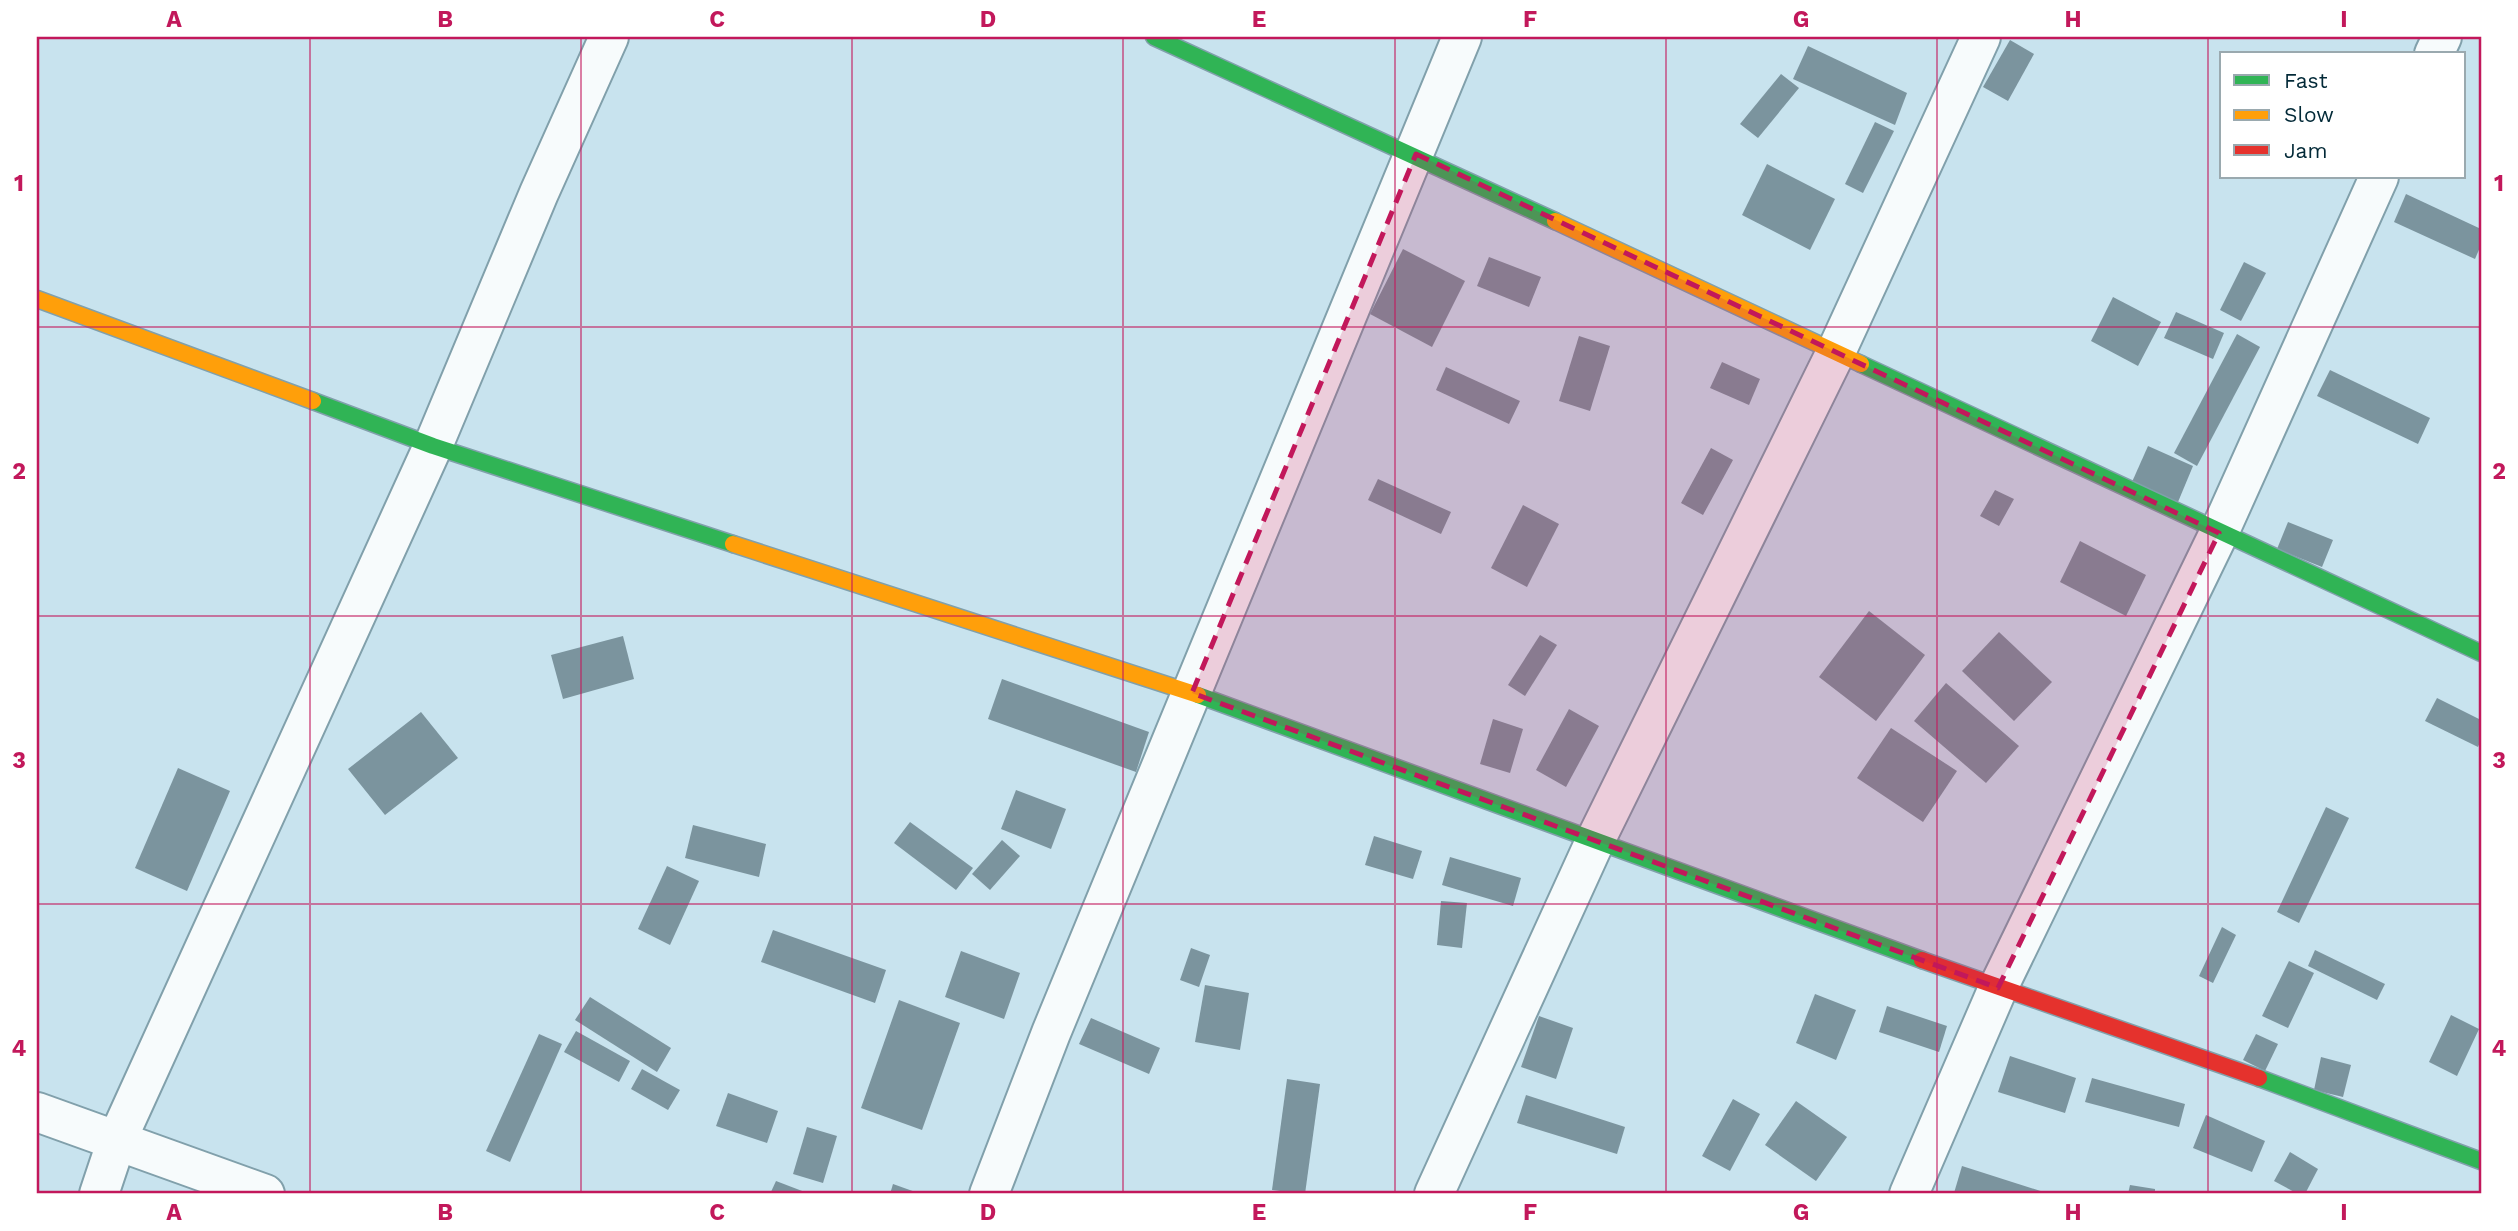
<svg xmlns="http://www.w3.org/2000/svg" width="2518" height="1231" font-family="'Work Sans',sans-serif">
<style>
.building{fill:#7b949e}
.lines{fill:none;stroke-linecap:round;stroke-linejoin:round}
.street-casing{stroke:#81a0ab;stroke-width:42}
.fast-casing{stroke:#81a0ab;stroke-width:19}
.slow-casing{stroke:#81a0ab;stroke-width:19}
.jam-casing{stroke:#81a0ab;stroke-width:19}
.street{stroke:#f7fbfc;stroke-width:38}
.fast{stroke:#30b455;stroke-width:16}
.slow{stroke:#ff9f0a;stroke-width:16}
.jam{stroke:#e5322d;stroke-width:16}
.marked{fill:#c2185b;fill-opacity:0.2;stroke:#c2185b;stroke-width:5;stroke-dasharray:14 9;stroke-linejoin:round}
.grid{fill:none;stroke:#c2185b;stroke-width:2;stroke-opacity:0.55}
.neatline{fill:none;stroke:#c2185b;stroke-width:2.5}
.grid-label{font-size:23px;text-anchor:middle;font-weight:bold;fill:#c2185b}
</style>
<rect width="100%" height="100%" fill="#c8e3ee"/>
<g class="building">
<path d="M2010,40L2034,54L2008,101L1983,87Z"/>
<path d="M1808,46L1907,93L1895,125L1793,79Z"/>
<path d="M1781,74L1799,88L1758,138L1740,124Z"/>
<path d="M1875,122L1894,131L1863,193L1845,184Z"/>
<path d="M1767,164L1835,199L1810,250L1742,215Z"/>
<path d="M2406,194L2481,229V245L2475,259L2394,222Z"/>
<path d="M1403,249L1465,281L1432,347L1370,314Z"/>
<path d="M1489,257L1541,277L1529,307L1477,286Z"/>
<path d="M2244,262L2266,273L2241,321L2220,310Z"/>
<path d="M2113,297L2161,322L2138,366L2091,341Z"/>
<path d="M2176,312L2224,333L2213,359L2164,338Z"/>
<path d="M2237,334L2260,347L2197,466L2174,453Z"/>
<path d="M1579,336L1610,346L1590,411L1559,401Z"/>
<path d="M1722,362L1760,379L1749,405L1710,388Z"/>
<path d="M1446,367L1520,401L1509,424L1436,390Z"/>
<path d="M2330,370L2430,418L2418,444L2317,396Z"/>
<path d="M2148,446L2193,466L2178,502L2132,482Z"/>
<path d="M1711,448L1733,460L1703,515L1681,503Z"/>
<path d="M1378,479L1451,512L1441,534L1368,500Z"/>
<path d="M1995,490L2014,499L1999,526L1980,516Z"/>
<path d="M1523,505L1559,524L1527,587L1491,568Z"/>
<path d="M2288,522L2333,540L2322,567L2277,549Z"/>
<path d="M2080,541L2146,575L2126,616L2060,582Z"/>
<path d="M1869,611L1925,655L1876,721L1819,677Z"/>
<path d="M1999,632L2052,682L2014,721L1962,671Z"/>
<path d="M1540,635L1557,645L1525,696L1508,685Z"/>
<path d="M623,636L634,679L563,699L551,655Z"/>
<path d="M1002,679L1149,732L1136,772L988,719Z"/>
<path d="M1946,683L2019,746L1986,783L1914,721Z"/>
<path d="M2437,698L2481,720V740L2478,747L2425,721Z"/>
<path d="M1569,709L1599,726L1566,787L1536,770Z"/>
<path d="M421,712L458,758L385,815L348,769Z"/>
<path d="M1493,719L1523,729L1510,773L1480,764Z"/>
<path d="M1891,728L1957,771L1923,822L1857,778Z"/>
<path d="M178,768L230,791L187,891L135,868Z"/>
<path d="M1016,790L1066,809L1051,849L1001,829Z"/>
<path d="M2326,807L2349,818L2299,923L2277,912Z"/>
<path d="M910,822L973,868L956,890L894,843Z"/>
<path d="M693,825L766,844L759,877L685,858Z"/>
<path d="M1374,836L1422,851L1413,879L1365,865Z"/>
<path d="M1002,840L1020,856L990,890L972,874Z"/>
<path d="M1450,857L1521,878L1513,906L1442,885Z"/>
<path d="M667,866L699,881L670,945L638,929Z"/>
<path d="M1441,901L1467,903L1462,948L1437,945Z"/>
<path d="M2222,927L2236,935L2213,983L2199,976Z"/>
<path d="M773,930L886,970L875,1003L761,962Z"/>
<path d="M1191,948L1210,955L1199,987L1180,980Z"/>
<path d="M2315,950L2385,984L2377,1000L2308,966Z"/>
<path d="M961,951L1020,973L1004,1019L945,997Z"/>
<path d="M2289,961L2314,973L2288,1028L2262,1016Z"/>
<path d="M1205,985L1249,993L1240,1050L1195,1042Z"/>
<path d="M1815,994L1856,1010L1836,1060L1796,1043Z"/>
<path d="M590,997L671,1048L657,1072L575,1020Z"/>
<path d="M899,1000L960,1023L922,1130L861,1108Z"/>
<path d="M1887,1006L1947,1026L1939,1052L1879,1032Z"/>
<path d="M2451,1015L2479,1029L2457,1076L2429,1062Z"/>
<path d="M1539,1016L1573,1028L1556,1079L1521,1067Z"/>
<path d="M1091,1018L1160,1048L1149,1074L1079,1044Z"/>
<path d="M576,1031L630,1061L619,1082L564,1052Z"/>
<path d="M539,1034L562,1044L510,1162L486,1151Z"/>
<path d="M2256,1034L2278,1044L2265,1071L2243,1060Z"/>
<path d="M2010,1056L2076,1078L2065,1113L1998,1092Z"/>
<path d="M2321,1057L2351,1065L2343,1097L2314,1090Z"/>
<path d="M642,1069L680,1090L668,1110L631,1089Z"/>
<path d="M2092,1078L2185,1104L2179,1127L2085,1102Z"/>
<path d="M1287,1079L1320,1084L1305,1194L1272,1190Z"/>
<path d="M728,1093L778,1111L767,1143L716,1126Z"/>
<path d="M1526,1095L1625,1127L1617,1154L1517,1123Z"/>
<path d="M1733,1099L1760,1114L1730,1171L1702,1156Z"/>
<path d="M1796,1101L1847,1137L1816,1181L1765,1145Z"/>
<path d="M2206,1115L2265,1141L2252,1172L2193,1148Z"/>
<path d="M807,1127L837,1136L823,1183L793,1174Z"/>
<path d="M2290,1152L2318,1169L2305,1194H2298L2274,1181Z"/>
<path d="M1962,1166L2050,1194H2049L1954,1193Z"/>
<path d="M776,1181L810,1194H770Z"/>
<path d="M893,1184L921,1194H890Z"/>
<path d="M2130,1185L2155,1189V1194H2128Z"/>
</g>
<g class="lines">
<g class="street-casing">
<g id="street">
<path d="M2434,54L2442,37"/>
<path d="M37,1112L265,1194"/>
<path d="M99,1194L117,1140L433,446L539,193L609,37"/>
<path d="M989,1194L1051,1033L1462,37"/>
<path d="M1434,1194L1596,839L1836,352L1981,37"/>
<path d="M1909,1194L1998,988L2219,533L2379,177"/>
</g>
</g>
<g class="fast-casing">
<g id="fast">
<path d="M1154,37L1555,221"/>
<path d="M1861,364L2481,653"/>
<path d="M313,401L433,446L733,544"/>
<path d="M1198,695L1922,960"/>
<path d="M2259,1078L2481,1161"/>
</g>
</g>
<g class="slow-casing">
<g id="slow">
<path d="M1555,221L1861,364"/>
<path d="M37,299L313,401"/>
<path d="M733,544L1198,695"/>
</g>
</g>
<g class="jam-casing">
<path id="jam" d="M1922,960L2259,1078"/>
</g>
<use href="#street" class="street"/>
<use href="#fast" class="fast"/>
<use href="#slow" class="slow"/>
<use href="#jam" class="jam"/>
</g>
<path class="marked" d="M1416,154L2219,533L1998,988L1192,693Z"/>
<path class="grid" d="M310,37V1194M581,37V1194M852,37V1194M1123,37V1194M1395,37V1194M1666,37V1194M1937,37V1194M2208,37V1194M37,327H2481M37,616H2481M37,904H2481"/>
<rect width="2518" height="1231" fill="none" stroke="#ffffff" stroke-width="77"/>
<rect x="2220" y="52" width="245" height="126" fill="#ffffff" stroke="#9aa9af" stroke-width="2"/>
<rect x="2234" y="75" width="35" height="10" fill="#30b455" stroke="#9aa9af" stroke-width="2"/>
<text x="2284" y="88" font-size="21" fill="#022937">Fast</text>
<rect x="2234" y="110" width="35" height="10" fill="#ff9f0a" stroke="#9aa9af" stroke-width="2"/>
<text x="2284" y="122" font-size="21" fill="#022937">Slow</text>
<rect x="2234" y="145" width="35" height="10" fill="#e5322d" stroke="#9aa9af" stroke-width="2"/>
<text x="2284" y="158" font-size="21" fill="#022937">Jam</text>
<rect x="38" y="38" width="2442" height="1154" class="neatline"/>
<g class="grid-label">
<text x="174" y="27">A</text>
<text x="445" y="27">B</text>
<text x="717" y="27">C</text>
<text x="988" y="27">D</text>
<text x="1259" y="27">E</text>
<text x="1530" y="27">F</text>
<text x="1801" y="27">G</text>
<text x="2073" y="27">H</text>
<text x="2344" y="27">I</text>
<text x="19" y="191">1</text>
<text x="2499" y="191">1</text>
<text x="19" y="479">2</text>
<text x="2499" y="479">2</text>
<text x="19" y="768">3</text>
<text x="2499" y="768">3</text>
<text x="19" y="1056">4</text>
<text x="2499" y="1056">4</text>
<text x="174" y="1220">A</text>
<text x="445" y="1220">B</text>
<text x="717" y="1220">C</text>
<text x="988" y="1220">D</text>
<text x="1259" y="1220">E</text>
<text x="1530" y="1220">F</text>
<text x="1801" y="1220">G</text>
<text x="2073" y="1220">H</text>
<text x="2344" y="1220">I</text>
</g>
</svg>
